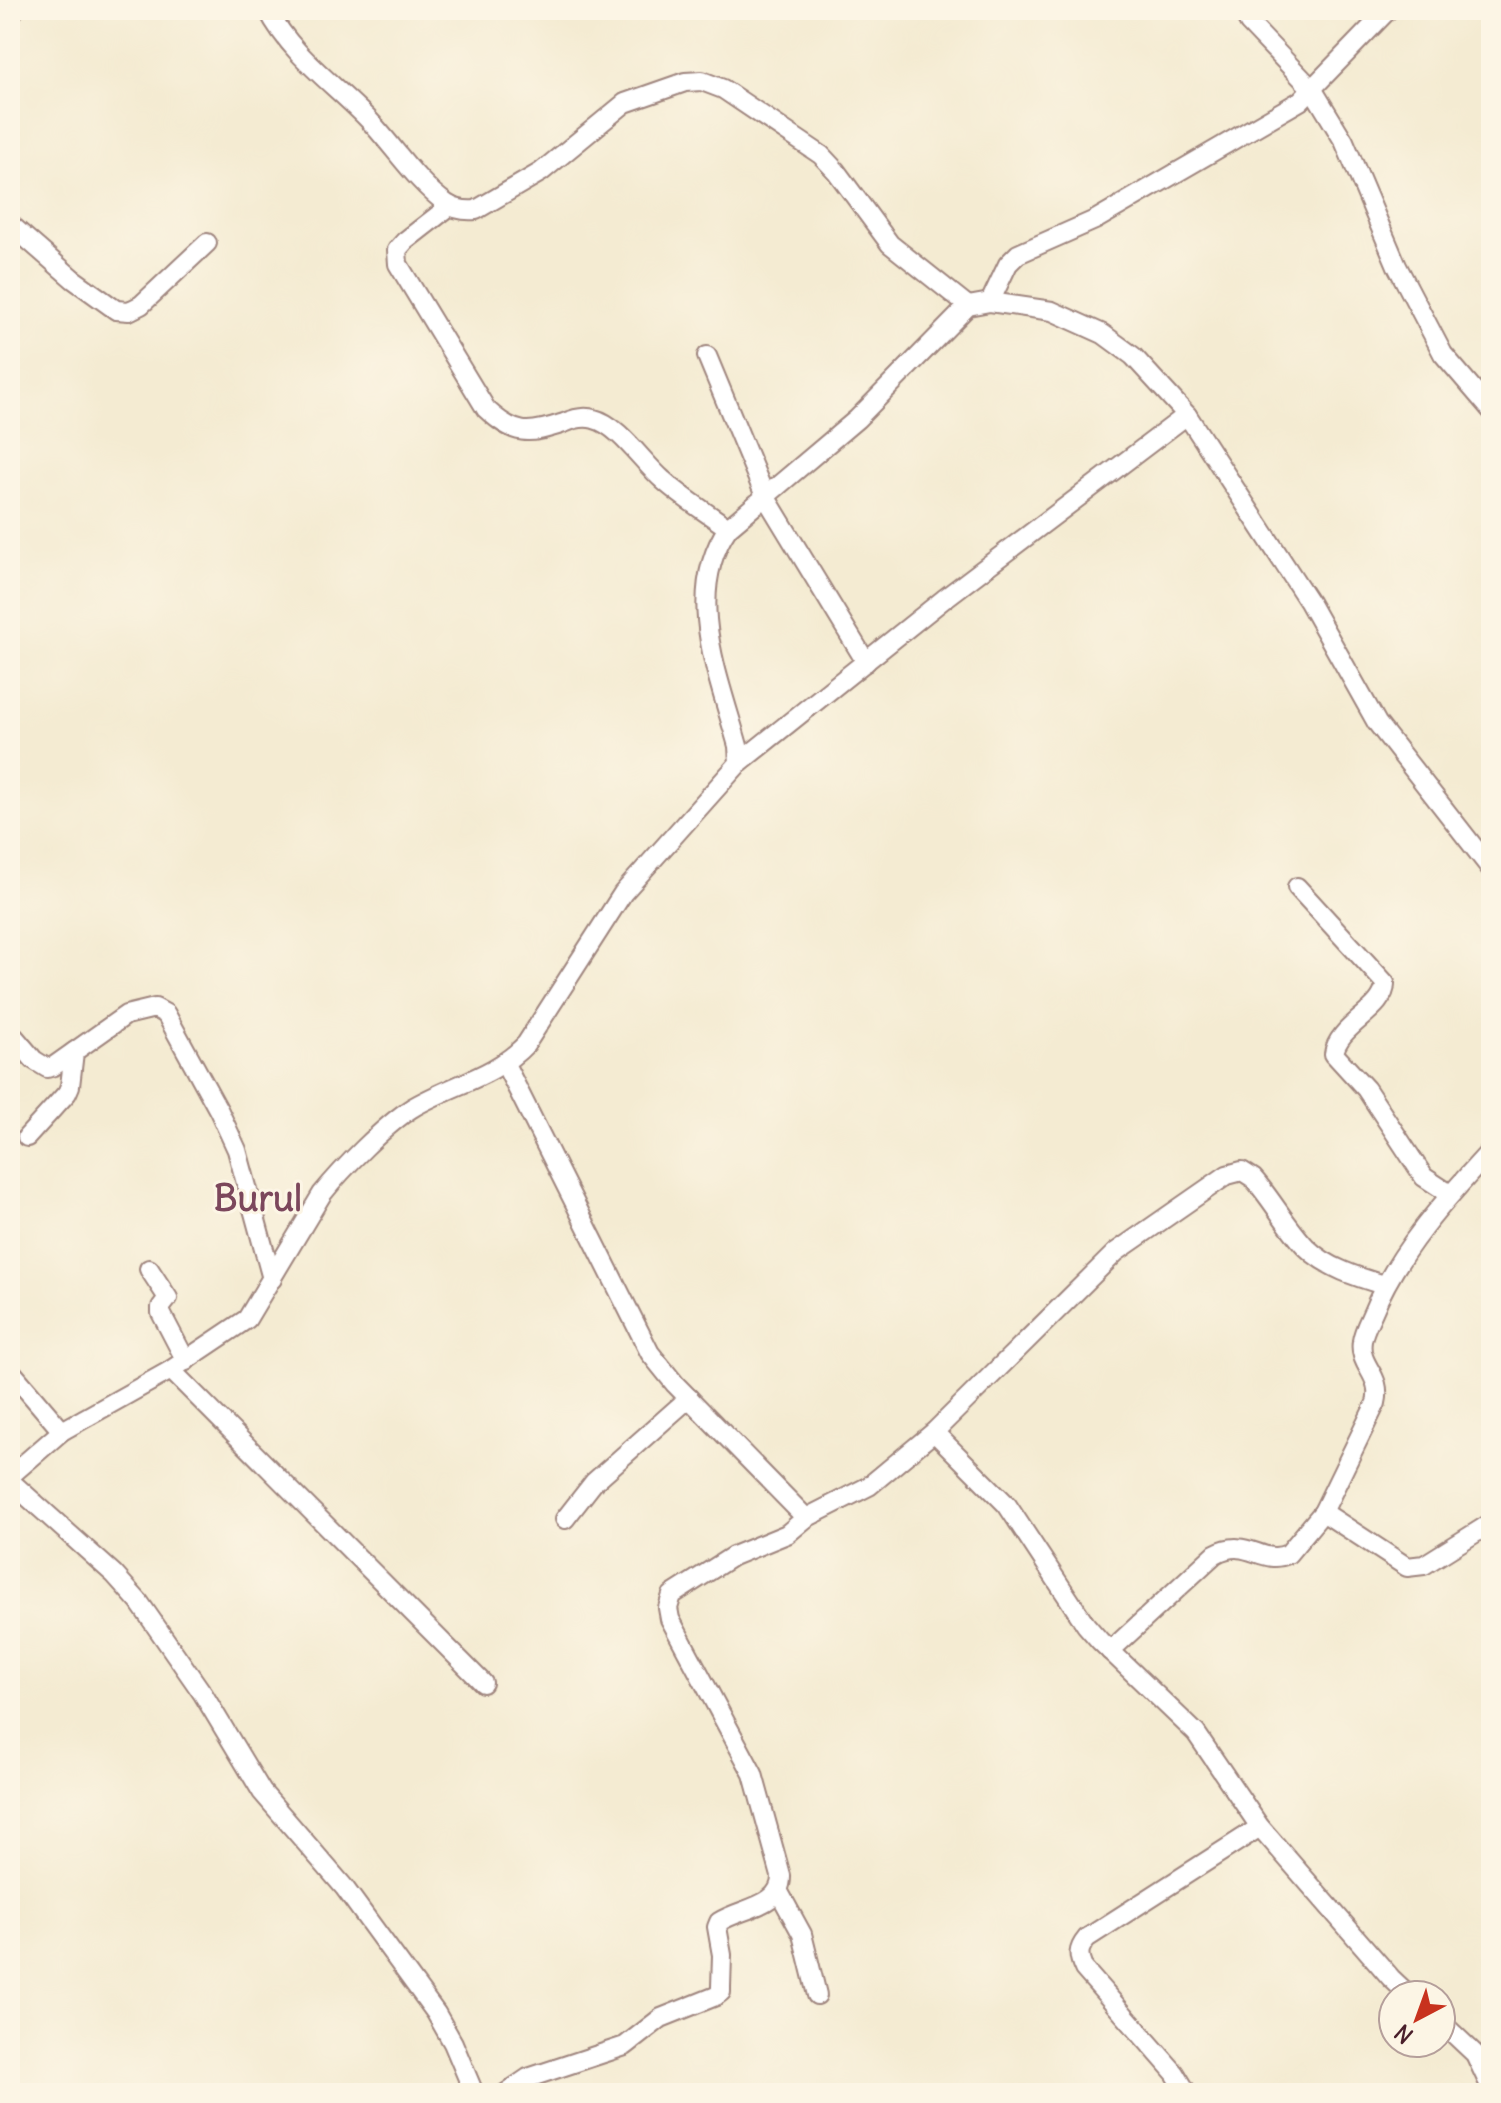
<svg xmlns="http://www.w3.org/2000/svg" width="1501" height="2103" font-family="Delius,sans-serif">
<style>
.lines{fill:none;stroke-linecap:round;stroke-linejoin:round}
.street-casing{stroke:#9f857e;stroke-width:22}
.street{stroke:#fff;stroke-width:18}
.labels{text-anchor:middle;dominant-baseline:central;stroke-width:6;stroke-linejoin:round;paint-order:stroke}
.district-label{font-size:36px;font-weight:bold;fill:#7c475c;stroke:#fcf5e5}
</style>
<rect width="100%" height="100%" fill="#fcf5e5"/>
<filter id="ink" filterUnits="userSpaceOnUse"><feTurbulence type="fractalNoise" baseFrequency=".0125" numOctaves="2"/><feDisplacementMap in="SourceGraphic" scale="16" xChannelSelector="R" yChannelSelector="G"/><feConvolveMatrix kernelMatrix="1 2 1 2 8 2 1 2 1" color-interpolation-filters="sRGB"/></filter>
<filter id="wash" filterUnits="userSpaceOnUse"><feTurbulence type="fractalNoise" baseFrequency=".006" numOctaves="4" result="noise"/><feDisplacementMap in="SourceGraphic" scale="32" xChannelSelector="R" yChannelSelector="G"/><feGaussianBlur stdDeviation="1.8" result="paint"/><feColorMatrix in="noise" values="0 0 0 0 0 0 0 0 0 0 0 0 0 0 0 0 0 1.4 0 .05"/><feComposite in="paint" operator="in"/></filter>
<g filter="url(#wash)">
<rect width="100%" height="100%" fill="#f4ebd2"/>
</g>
<g filter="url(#ink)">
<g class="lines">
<g class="street-casing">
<g id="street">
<path d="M268,10C291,55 333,83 367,118C394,146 415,181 447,204C456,210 465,211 476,210L541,172L625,103L685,82L702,81L723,89L821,155L836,171L890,244L968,306"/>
<path d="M1242,10L1249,23L1313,90L1344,141L1397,266L1443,354L1491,410"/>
<path d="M10,12L14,10"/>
<path d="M450,206L405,241L397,250L398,264L486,409C515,436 528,435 564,423C573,419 584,416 594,419C619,425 643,463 663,480C683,498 706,512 728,528"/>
<path d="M10,224L73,279L116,310L129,311L141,305L207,243"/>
<path d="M990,302L1008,264L1018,254L1095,220L1300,101L1388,10"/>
<path d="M707,356L765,496L866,662"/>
<path d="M739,763L944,599L1187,415"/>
<path d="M1297,887L1385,983C1386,1010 1337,1025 1334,1054L1366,1089L1424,1177L1450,1194"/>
<path d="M10,1032L34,1060L47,1068L54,1066L126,1015L155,1008L166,1014L219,1111L237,1150L272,1279"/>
<path d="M505,1064L650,1353L675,1384L806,1518"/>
<path d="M27,1137L67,1093L70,1086L74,1052"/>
<path d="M149,1269L168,1298L161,1307V1313L186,1361"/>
<path d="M10,1370L62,1431"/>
<path d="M171,1370L483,1683"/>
<path d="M934,1432L1007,1505L1086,1625L1100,1641L1196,1733L1260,1827L1391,1978L1409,1995"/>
<path d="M10,1476L62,1431L171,1370L247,1319L322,1194C343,1168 384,1126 412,1108C450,1085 495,1077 526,1044L623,893L739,763L738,746C719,677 683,594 728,528L857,419L968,306L990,302L1052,311L1103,334L1133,356L1187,415L1309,602L1377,723L1491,869"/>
<path d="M10,1481L114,1574L139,1602L203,1694L262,1792L344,1887L436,2013L453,2043L474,2093"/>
<path d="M1323,1512L1407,1567L1424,1565L1491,1523"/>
<path d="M565,1519L594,1482L689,1398"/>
<path d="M1110,1651L1215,1554C1248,1536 1261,1566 1288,1554L1323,1512L1376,1403C1383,1374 1358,1367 1362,1341C1363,1332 1369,1321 1373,1312C1398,1251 1446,1199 1491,1150"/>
<path d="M779,1892L802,1934L817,1995"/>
<path d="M1441,2022L1475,2054L1491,2088"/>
<path d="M506,2093L528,2078L625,2046L661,2018L716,1996L721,1992V1987L722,1955L717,1927L719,1922C740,1908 782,1907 781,1876L753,1774L670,1619L668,1608L672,1595L733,1556L787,1534L806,1518L869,1486L934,1432L1116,1252L1227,1175L1242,1171L1253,1178C1272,1199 1286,1226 1306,1247C1327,1268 1357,1277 1384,1285"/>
<path d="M1187,2093L1175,2073L1084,1969C1078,1956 1077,1950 1087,1938L1260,1827"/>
</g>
</g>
<use href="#street" class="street"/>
</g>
</g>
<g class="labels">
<g class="district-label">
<text x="258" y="1198">Burul</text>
</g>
</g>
<rect width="1501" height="2103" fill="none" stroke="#fcf5e5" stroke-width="40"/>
<g transform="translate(1417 2019) rotate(221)"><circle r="38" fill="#fcf5e5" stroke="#b59f9b" stroke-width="2"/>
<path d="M0-6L14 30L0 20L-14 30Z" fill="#c8321e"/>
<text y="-12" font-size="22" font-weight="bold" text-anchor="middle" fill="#4a1f2b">N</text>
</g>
</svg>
